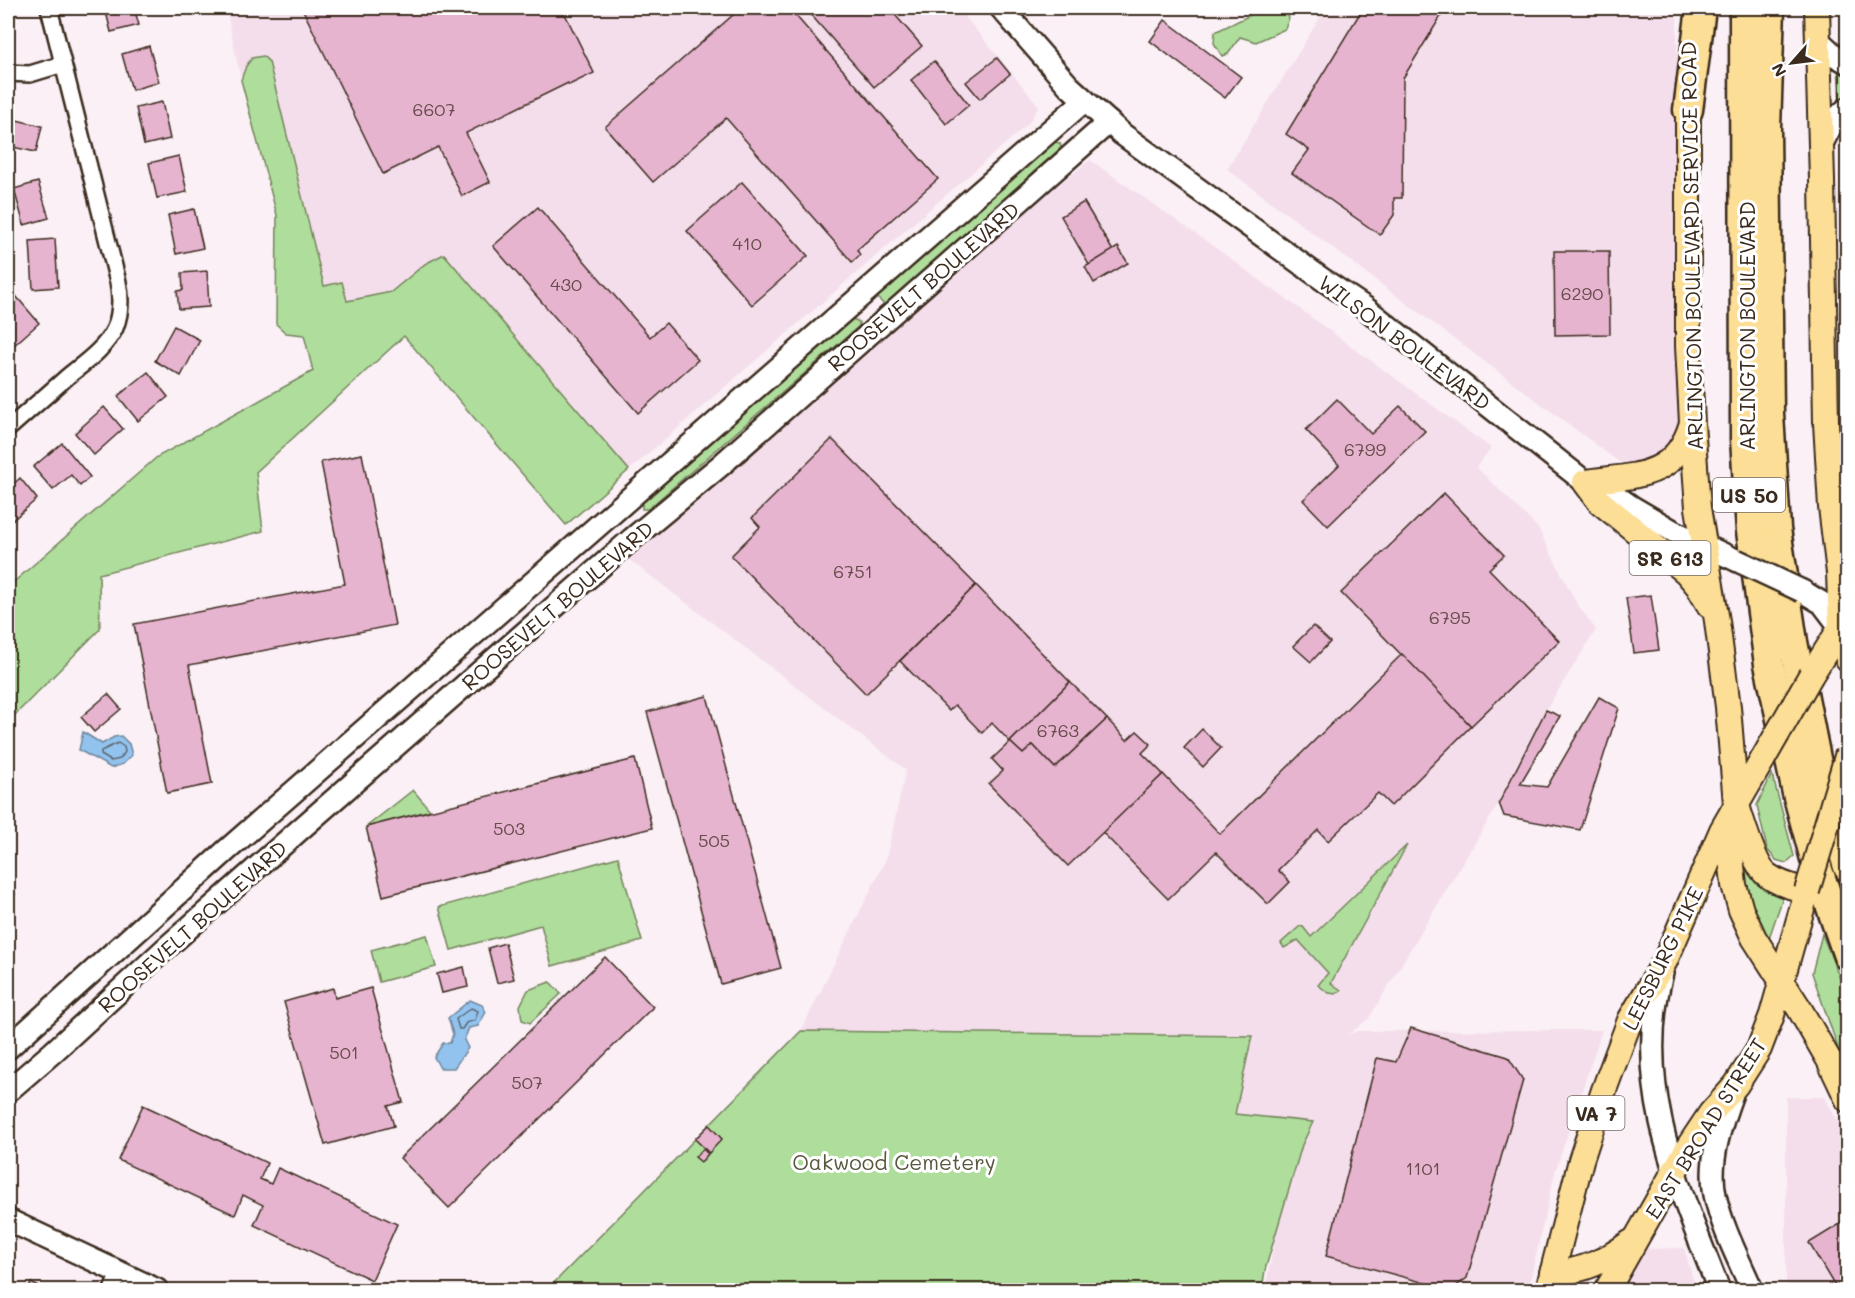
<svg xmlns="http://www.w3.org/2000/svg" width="1855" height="1298" viewBox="0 0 1855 1298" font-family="Mali,sans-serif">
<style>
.built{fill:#f4deeb}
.green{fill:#afdd9c;stroke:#75845d;stroke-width:1.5}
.water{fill:#92c3ee;stroke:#6f869b;stroke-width:1.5}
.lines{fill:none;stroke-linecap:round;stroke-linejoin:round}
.shore{stroke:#5e6771;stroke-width:1.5}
.building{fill:#e7b4d0;stroke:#3b2a1e;stroke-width:1.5}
.street-casing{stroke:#3b2a1e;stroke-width:20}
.secondary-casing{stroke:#3b2a1e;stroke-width:26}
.primary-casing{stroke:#3b2a1e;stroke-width:28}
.highway-casing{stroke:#3b2a1e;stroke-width:33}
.street{stroke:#fff;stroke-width:15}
.secondary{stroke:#fff;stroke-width:21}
.primary{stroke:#fcde96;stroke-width:24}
.highway{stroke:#fcde96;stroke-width:28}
.secondary-bridge-casing{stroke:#3b2a1e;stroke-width:26;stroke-linecap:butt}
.primary-bridge-casing{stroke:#3b2a1e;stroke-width:28;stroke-linecap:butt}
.secondary-bridge{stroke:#fff;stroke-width:21}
.primary-bridge{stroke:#fcde96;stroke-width:24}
.labels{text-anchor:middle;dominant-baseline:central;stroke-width:6;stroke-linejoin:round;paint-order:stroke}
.number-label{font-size:18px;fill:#664c4a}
.shield{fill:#fff;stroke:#766a62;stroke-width:1.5}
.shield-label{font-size:20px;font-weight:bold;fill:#3b2a1e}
.street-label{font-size:21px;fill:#3b2a1e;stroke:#fff}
.park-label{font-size:21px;fill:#58573e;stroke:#fff}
</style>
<rect width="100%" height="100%" fill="#faf0f6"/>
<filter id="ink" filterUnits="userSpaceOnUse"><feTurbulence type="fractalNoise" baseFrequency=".0167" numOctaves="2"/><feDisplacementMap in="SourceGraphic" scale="12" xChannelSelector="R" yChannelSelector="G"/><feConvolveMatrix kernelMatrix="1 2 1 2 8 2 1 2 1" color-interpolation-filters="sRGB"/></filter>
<g filter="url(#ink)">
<g class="built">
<path d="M226,8h732l81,98 -11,18 -462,401 -178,-209 -68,60 -79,-296z"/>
<path d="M1326,8h351l1,337 3,85 -4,13 -33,22 -25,-3 -392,-293z"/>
<path d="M1090,160l119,83 282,205 -15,19 62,61 39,76 19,26 -50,80 -47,93 -130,215 -22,18 10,-5 245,-1 -47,142 -27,118h-263l11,-57 26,-88 10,-23 -77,-8 16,-78 -450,-5 85,-172 20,-89 -279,-212 377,-330z"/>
<path d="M1786,1097h38l23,42v151h-61z"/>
<path d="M1684,1248l12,42h-72l15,-41z"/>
</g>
<g class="green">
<path d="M1265,8h19l5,10 -4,11 -29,13 -16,-5 -12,17 -6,2 -8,-13 1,-11z"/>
<path d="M263,56l6,6 55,224 18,-4 5,19 44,-9 34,-28 19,-10 185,216 -63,55 -162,-189 -148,136 7,59 -164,43 1,55 -92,93v-135l149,-130 156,-86 -9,-36 -18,-2 -10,-9 1,-109 -36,-135 5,-14 6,-8z"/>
<path d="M1838,66l10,5 -1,29 -7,3z"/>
<path d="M1054,142l6,1 2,8 -177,155 -9,-10z"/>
<path d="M853,319l6,3v4l-211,183h-6v-6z"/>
<path d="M1772,774l22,82 -8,7 -10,-3 -9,-11 -10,-44z"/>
<path d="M413,790l17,20 -64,17z"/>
<path d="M1407,845l-76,138 10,7 -5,4 -7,-1 -11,-8 10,-12 -30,-33 -14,8 -3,-5 19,-17 3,1 8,10z"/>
<path d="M618,857l24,84 -90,25 -11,-41 -90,25 -12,-43z"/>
<path d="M1742,860c10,6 11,17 18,25 7,7 14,9 23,12l-15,44c-12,-26 -26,-51 -26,-81z"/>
<path d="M1822,934l25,62v78l-35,-101z"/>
<path d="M427,935l9,32 -57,15 -8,-32z"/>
<path d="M550,982l11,12 -31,29 -8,-3 -2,-14 8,-16z"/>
<path d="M801,1031l451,5 -17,78 78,8 -11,23 -37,125 -3,20h-715z"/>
</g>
<g class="water">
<path d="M83,732l19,12 12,-7 7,-1 8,8 3,11 -9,9 -12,4 -32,-18z"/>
<path d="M470,1000l12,5 4,7 -8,14 -9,2 -5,12 4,8 -14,20h-14l-6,-11 9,-14h7l3,-9 -5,-16z"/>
</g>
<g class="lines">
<g class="shore">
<path d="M118,743l6,4 1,5 -5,7 -9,2 -10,-6v-4z"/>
<path d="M471,1008l7,3 -3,9 -9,3 -4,6h-3l-3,-10z"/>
</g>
</g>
<g class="building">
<path d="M8,8h8l-3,18 -5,-1z"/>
<path d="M105,8h29l5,17 -28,7z"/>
<path d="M302,8h260l32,65 -25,12 -1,-2 -102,50 24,49 -28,14 -24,-49 -55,27z"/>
<path d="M741,8h48l149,171 -81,71 3,5 -8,7 -126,-144 -73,64 -48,-55z"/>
<path d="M805,8h84l33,38 -48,41z"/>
<path d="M1116,8h17l-10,8z"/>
<path d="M1363,8h83l-43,70 -1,120h-8v17l-14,20 -88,-62 17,-23 -23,-16z"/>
<path d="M1165,20l76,57 -16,21 -75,-57z"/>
<path d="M149,46l10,36 -27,8 -10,-36z"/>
<path d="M997,58l13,16 -30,25 -14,-17z"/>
<path d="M934,61l35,44 -23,19 -35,-44z"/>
<path d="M162,102l8,37 -26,6 -8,-37z"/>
<path d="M8,118l34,8 -6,26 -28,-6z"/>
<path d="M179,156l8,36 -30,6 -8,-35z"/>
<path d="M38,182l11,36 -25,7 -10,-36z"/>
<path d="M742,182l66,74 -56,49 -65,-74z"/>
<path d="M1084,202l32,54 -24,14 -31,-54z"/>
<path d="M538,207l112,130 16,-14 32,37 -60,53 -145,-167z"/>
<path d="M194,209l9,39 -27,6 -8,-39z"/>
<path d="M55,239l3,48 -25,2 -3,-48z"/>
<path d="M1118,247l10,16 -34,20 -9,-16z"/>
<path d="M1554,251h55l1,83 -55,1z"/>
<path d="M207,271l2,36 -30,2 -2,-18 6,-1 -1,-17z"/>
<path d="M10,289l29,34 -28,25 -3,-4v-52z"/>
<path d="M174,326l26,14 -19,36 -26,-15z"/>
<path d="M148,372l20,25 -30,24 -20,-25z"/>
<path d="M1337,399l34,35 29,-28 25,25 -97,95 -25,-26 36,-35 -33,-35z"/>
<path d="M104,407l19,22 -29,26 -19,-22z"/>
<path d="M832,439l144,146 -110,109 -135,-138 29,-29 -8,-9z"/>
<path d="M62,443l28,34 -10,9 -9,-11 -18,15 -20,-23z"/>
<path d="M362,454l33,171 -206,40 23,119 -45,9 -33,-169 211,-40 -24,-122z"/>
<path d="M20,478l17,21 -29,25v-35z"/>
<path d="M1444,493l60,62 -15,14 70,72 -88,85 -130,-133z"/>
<path d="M976,585l94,97 -60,60 -18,-19 -10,10 -27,-28 -6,6 -49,-50z"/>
<path d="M1651,595l8,55 -25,3 -8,-55z"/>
<path d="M1313,626l17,16 -19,20 -18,-16z"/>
<path d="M1402,654l69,72 -80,80 -13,-13 -50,48 -10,-11 -40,40 12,12 -22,22 -52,-52 -48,47 -66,-67 61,-58 57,60z"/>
<path d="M1070,682l37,37 -52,49 -22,-23 -10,9 -13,-12z"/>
<path d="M108,694l13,15 -27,23 -13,-15z"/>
<path d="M707,696l74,272 -60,16 -74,-272z"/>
<path d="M1599,697l20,11 -39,122 -76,-14 -5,-13 47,-93 14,6 -40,68 27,3z"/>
<path d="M1107,719l20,21 10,-9 14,13 -9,9 21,21 -95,92 -79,-82 14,-13 -11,-12 18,-17 13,12 10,-9 22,23z"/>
<path d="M1202,729l19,19 -18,19 -19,-19z"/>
<path d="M635,759l17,69 -269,68 -17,-69z"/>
<path d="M8,891l7,3 -7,24z"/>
<path d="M505,943l9,36 -17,4 -9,-35z"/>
<path d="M605,957l48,50 -204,201 -49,-50z"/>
<path d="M464,967l4,20 -26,6 -5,-19z"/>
<path d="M333,988l2,10 36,-10 32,114 -15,4 6,20 -69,19 -41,-143z"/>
<path d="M1411,1028l97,29 15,23 -56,198 -16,12 -125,-34 51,-198 19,4z"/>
<path d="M143,1105l124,58 -7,16 11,5 7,-16 119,56 -25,56 -118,-55 9,-20 -20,-10 -8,20 -117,-55z"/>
<path d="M709,1125l13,14 -13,14 -14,-14z"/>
<path d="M703,1149l5,5 -7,8 -6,-5z"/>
<path d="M1845,1221l3,4v65h-11l-28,-47z"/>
<path d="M31,1283l15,7h-18z"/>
</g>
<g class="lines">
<defs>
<g id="street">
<path d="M8,73l22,1 33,-10"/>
<path d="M8,429c19,-17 39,-34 59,-52 17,-14 39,-29 48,-49 6,-15 6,-31 3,-46l-69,-274"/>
<path d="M112,1290l7,-17"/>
</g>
<g id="secondary">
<path d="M1001,8l68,78 53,48 200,145 42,28 221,175 24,9 23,16 41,24 63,29"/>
<path d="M1818,40l16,15 14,8"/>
<path d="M1821,146c7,-15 13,-28 27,-38"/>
<path d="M1802,591l20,12 19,25"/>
<path d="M1662,973c-30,114 17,214 57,317"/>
<path d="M8,1048l219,-198 857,-749"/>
<path d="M8,1091l44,-38 114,-105 130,-115 336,-294 89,-74 388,-343"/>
<path d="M1733,1091c-12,32 -25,70 -18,104 7,33 24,65 37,95"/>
<path d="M8,1220l149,70"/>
</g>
<g id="primary">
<path d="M1817,8l5,172 4,243 5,84 8,66 2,55 7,31"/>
<path d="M1688,110v236l4,77 6,85 19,113 11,86 8,97 -6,42 4,39 7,25 13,28 45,70 30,52 19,40"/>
<path d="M1691,426c-17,54 -59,49 -106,56l15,20 86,70 12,14 11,19"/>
<path d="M1811,675l34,-54"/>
<path d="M1552,1273c31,-1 55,-13 79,-31"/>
<path d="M1548,1290l33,-130 23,-70 26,-70 35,-59 57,-131 41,-71"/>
<path d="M1607,1290l80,-141 24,-36 25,-28 23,-36 13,-34 35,-124c-14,-4 -28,-7 -40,-16 -13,-10 -24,-52 -30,-69"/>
</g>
<g id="highway">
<path d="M1744,8l1,431 6,92 18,133 28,129 21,77 30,86"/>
<path d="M1770,8l-4,120 3,286 7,115 17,113 25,127 30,98"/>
<path d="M1688,110l13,-102"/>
</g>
</defs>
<use href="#street" class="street-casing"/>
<use href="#secondary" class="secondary-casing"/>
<use href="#primary" class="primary-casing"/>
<use href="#highway" class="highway-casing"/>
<use href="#street" class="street"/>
<use href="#secondary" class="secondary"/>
<use href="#primary" class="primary"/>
<use href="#highway" class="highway"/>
<defs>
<path id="secondary-bridge" d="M1736,560l66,31"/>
<g id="primary-bridge">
<path d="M1763,759l48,-84"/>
<path d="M1807,891l41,-138"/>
</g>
</defs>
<use href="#secondary-bridge" class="secondary-bridge-casing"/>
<use href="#primary-bridge" class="primary-bridge-casing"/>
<use href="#secondary-bridge" class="secondary-bridge"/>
<use href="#primary-bridge" class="primary-bridge"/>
</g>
</g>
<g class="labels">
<g class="number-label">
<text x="434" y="109">6607</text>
<text x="747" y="243">410</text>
<text x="566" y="284">430</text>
<text x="1582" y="293">6290</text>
<text x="1365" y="449">6799</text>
<text x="853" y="571">6751</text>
<text x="1450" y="617">6795</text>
<text x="1058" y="730">6763</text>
<text x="509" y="828">503</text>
<text x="714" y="840">505</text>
<text x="344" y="1052">501</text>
<text x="527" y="1082">507</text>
<text x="1423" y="1168">1101</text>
</g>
<g class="shield">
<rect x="1713" y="478" width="72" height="34" rx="4.5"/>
<rect x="1629.5" y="541" width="81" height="34" rx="4.5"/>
<rect x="1567.5" y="1096" width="57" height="34" rx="4.5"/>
</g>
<g class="shield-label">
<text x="1749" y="495">US 50</text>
<text x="1670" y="558">SR 613</text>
<text x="1596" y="1113">VA 7</text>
</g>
<g class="street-label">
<text transform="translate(1691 246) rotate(-91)">ARLINGTON BOULEVARD SERVICE ROAD</text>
<text transform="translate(923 286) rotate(-41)">ROOSEVELT BOULEVARD</text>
<text transform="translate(1746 326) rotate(-90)">ARLINGTON BOULEVARD</text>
<text transform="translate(1405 342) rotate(37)">WILSON BOULEVARD</text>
<text transform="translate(557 605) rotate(-41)">ROOSEVELT BOULEVARD</text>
<text transform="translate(192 926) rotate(-42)">ROOSEVELT BOULEVARD</text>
<text transform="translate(1662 958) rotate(-64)">LEESBURG PIKE</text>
<text transform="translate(1705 1128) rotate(-58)">EAST BROAD STREET</text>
</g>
<g class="park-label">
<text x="894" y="1161">Oakwood Cemetery</text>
</g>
</g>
<rect width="1855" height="1298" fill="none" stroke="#fff" stroke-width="30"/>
<rect x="15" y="15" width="1825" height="1268" fill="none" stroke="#3b2a1e" stroke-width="2" filter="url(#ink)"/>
<g transform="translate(1792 63) rotate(242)" stroke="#ffffff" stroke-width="4.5" paint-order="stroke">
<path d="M0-4.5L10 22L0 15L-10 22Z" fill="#3b2a1e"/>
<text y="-9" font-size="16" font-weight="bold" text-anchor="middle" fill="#3b2a1e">N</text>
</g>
</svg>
